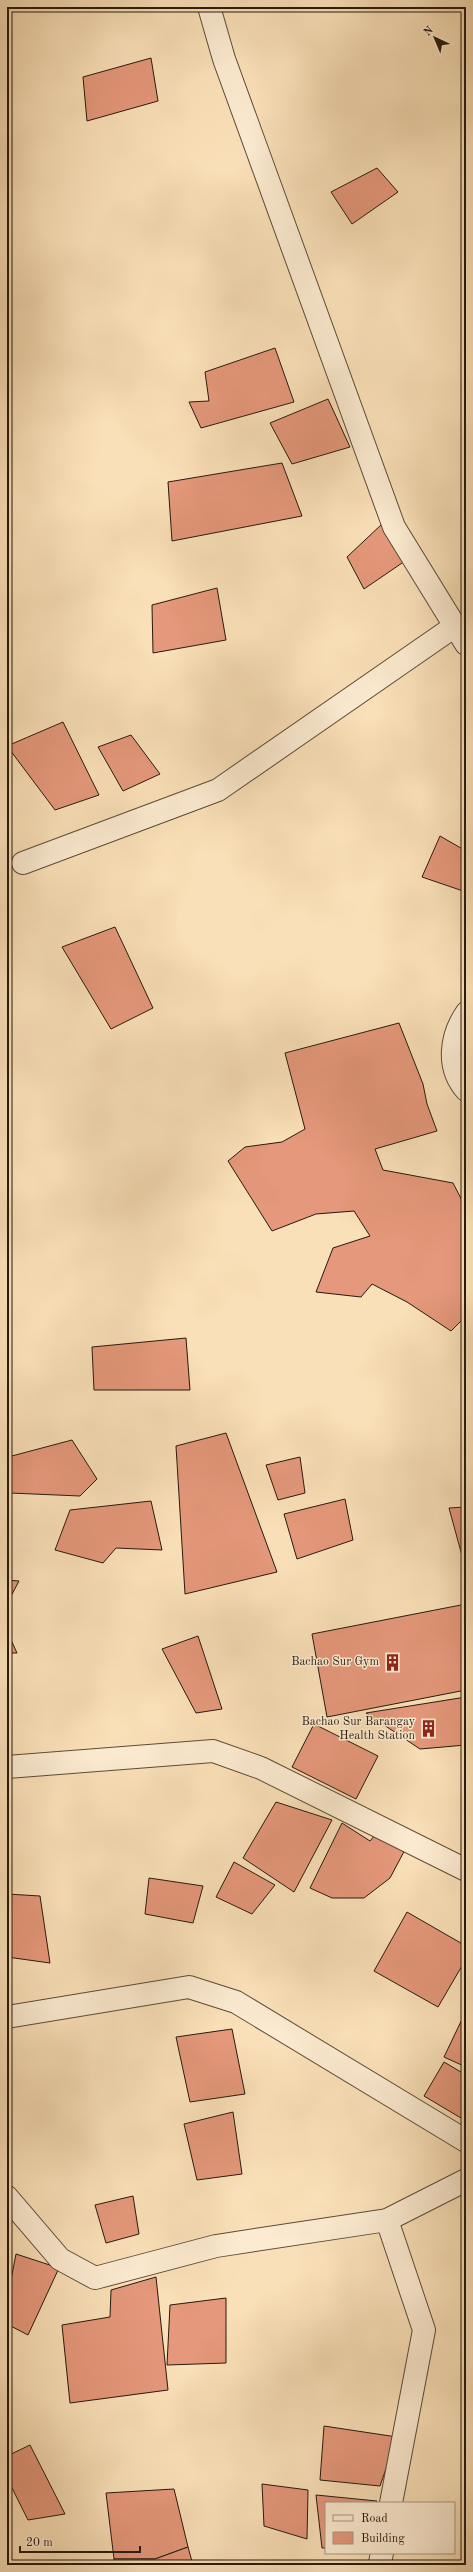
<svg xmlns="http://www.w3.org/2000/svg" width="473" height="2572" viewBox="0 0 473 2572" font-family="'Old Standard TT',serif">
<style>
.building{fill:#e5987b;stroke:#28190e}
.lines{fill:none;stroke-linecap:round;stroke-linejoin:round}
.lane-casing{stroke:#5c4b38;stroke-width:21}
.street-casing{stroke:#5c4b38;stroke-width:24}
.lane{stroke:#fcebd1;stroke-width:19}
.street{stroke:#fcebd1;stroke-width:22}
.labels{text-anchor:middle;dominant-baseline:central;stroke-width:3;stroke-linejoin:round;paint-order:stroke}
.poi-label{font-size:12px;fill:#28190e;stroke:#fcebd1;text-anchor:end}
</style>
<rect width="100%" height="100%" fill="#fae0b8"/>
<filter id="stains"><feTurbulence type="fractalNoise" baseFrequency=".005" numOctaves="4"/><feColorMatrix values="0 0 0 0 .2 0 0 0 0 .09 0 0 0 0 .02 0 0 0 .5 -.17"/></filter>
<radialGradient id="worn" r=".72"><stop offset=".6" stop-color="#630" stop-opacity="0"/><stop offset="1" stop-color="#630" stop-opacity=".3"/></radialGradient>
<g class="building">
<path d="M151,58l7,43 -71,20 -4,-44z"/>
<path d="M377,168l21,24 -46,32 -21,-32z"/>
<path d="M275,348l19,54 -93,26 -12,-26 20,-1 -4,-29z"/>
<path d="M328,399l22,48 -58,17 -22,-41z"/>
<path d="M282,463l20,53 -130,25 -4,-59z"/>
<path d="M382,524l23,37 -41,28 -17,-32z"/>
<path d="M217,588l9,52 -73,13 -1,-48z"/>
<path d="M63,722l36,73 -44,15 -48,-64z"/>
<path d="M131,735l29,39 -37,17 -25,-44z"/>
<path d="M440,836l26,15v41l-44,-15z"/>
<path d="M115,927l38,81 -42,21 -49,-82z"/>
<path d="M399,1023l24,61 4,20 10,27 -62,18 8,21 70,13 13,25v108l-15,15 -44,-29 -35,-18 -11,13 -45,-5 17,-44 37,-12 -16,-25 -38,3 -44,17 -44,-70 17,-14 37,-5 23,-13 -20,-76z"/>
<path d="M186,1338l4,52h-96l-2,-43z"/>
<path d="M226,1433l51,139 -92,22 -9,-148z"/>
<path d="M72,1440l25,39 -17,17 -70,-3 -2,-36z"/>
<path d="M300,1457l5,36 -27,7 -12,-35z"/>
<path d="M345,1499l8,41 -56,19 -13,-45z"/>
<path d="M151,1501l11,49 -46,-2 -13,15 -48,-13 15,-40z"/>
<path d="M466,1507v56h-2l-15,-55z"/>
<path d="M7,1580l12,1 -9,17h-3z"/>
<path d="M466,1604v86l-139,27 -15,-83z"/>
<path d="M7,1631l10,22h-10z"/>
<path d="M198,1636l24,73 -26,4 -34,-64z"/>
<path d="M466,1697v48l-46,4 -54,-36z"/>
<path d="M314,1724l64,32 -22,43 -64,-32z"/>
<path d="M276,1802l56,18 -38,72 -51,-34z"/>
<path d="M342,1823l28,18 9,-11 29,14 -18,34 -26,20h-32l-22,-10z"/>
<path d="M234,1862l41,23 -23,29 -36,-17z"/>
<path d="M149,1878l54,8 -10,37 -48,-9z"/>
<path d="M7,1894l33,2 10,67 -43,-6z"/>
<path d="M407,1912l59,34v13l-28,48 -64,-36z"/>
<path d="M466,2011v56l-22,-10z"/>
<path d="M232,2029l13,65 -55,8 -14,-65z"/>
<path d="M444,2062l22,13v46l-42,-25z"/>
<path d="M233,2112l9,62 -45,6 -13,-56z"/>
<path d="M133,2196l6,38 -33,9 -11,-38z"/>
<path d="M16,2254l43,14 -31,67 -21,-11v-35l3,-4z"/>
<path d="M156,2277l12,113 -98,13 -8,-78 48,-8 1,-27z"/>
<path d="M226,2298v65l-59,2 3,-60z"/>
<path d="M324,2426l73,11 -17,49 -60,-6z"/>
<path d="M30,2445l35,69 -37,6 -21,-42v-22z"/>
<path d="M262,2484l46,6 -1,49 -43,-13z"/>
<path d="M174,2489l14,58 -33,12h-41l-8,-66z"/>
<path d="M316,2495l61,6 -1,2h-50v45h-4z"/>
<path d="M188,2547l5,18h-78l-1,-6h41z"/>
</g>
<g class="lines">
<defs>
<path id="lane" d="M466,1011c-17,24 -22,57 0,81"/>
<g id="street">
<path d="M209,7l15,52 170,468 72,117"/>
<path d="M23,863l195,-73 237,-164"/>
<path d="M7,1767l206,-16 48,17 205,102"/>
<path d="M7,2017l182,-30 47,15 230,139"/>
<path d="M7,2197l53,62 35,19 121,-32 171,-26 79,-40"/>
<path d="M387,2220l37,110 -33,173"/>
<path d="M380,2563l2,-10"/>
</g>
</defs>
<use href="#lane" class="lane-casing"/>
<use href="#street" class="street-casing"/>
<use href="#lane" class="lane"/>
<use href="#street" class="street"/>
</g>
<defs>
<symbol id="building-bare" viewBox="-9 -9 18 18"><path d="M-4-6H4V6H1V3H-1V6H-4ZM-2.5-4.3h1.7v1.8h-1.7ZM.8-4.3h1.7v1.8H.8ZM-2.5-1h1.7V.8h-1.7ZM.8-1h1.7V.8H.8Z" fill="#8f2418" stroke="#fcebd1" stroke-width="2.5" paint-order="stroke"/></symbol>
</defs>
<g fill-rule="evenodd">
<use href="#building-bare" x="380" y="1650" width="25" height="25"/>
<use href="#building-bare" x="416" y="1716" width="25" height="25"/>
</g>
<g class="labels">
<g class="poi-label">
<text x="379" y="1662">Bachao Sur Gym</text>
<text x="415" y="1722">Bachao Sur Barangay<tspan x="415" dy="14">Health Station</tspan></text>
</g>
</g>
<rect width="473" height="2572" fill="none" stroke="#fae0b8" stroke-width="24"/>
<rect x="8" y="8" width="457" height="2556" fill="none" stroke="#28190e" stroke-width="2"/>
<rect x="12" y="12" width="449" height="2548" fill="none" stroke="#28190e"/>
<rect x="325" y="2502" width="130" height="52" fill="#fcebd1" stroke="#a79783"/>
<rect x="333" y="2515" width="20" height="6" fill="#fcebd1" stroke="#a79783"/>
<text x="361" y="2522" font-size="12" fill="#28190e">Road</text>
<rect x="333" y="2532" width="20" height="12" fill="#e5987b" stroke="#a79783"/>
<text x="361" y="2542" font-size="12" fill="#28190e">Building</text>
<g transform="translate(435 38) rotate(316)" stroke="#fcebd1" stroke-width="3" paint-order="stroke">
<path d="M0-3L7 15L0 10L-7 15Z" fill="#28190e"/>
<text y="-6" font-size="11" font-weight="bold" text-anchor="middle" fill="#28190e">N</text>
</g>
<path d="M20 2546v6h120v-6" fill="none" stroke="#28190e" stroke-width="2"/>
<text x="26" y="2546" font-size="12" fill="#28190e" stroke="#fcebd1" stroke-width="3" paint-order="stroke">20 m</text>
<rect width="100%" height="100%" filter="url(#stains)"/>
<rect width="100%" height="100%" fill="url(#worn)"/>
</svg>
